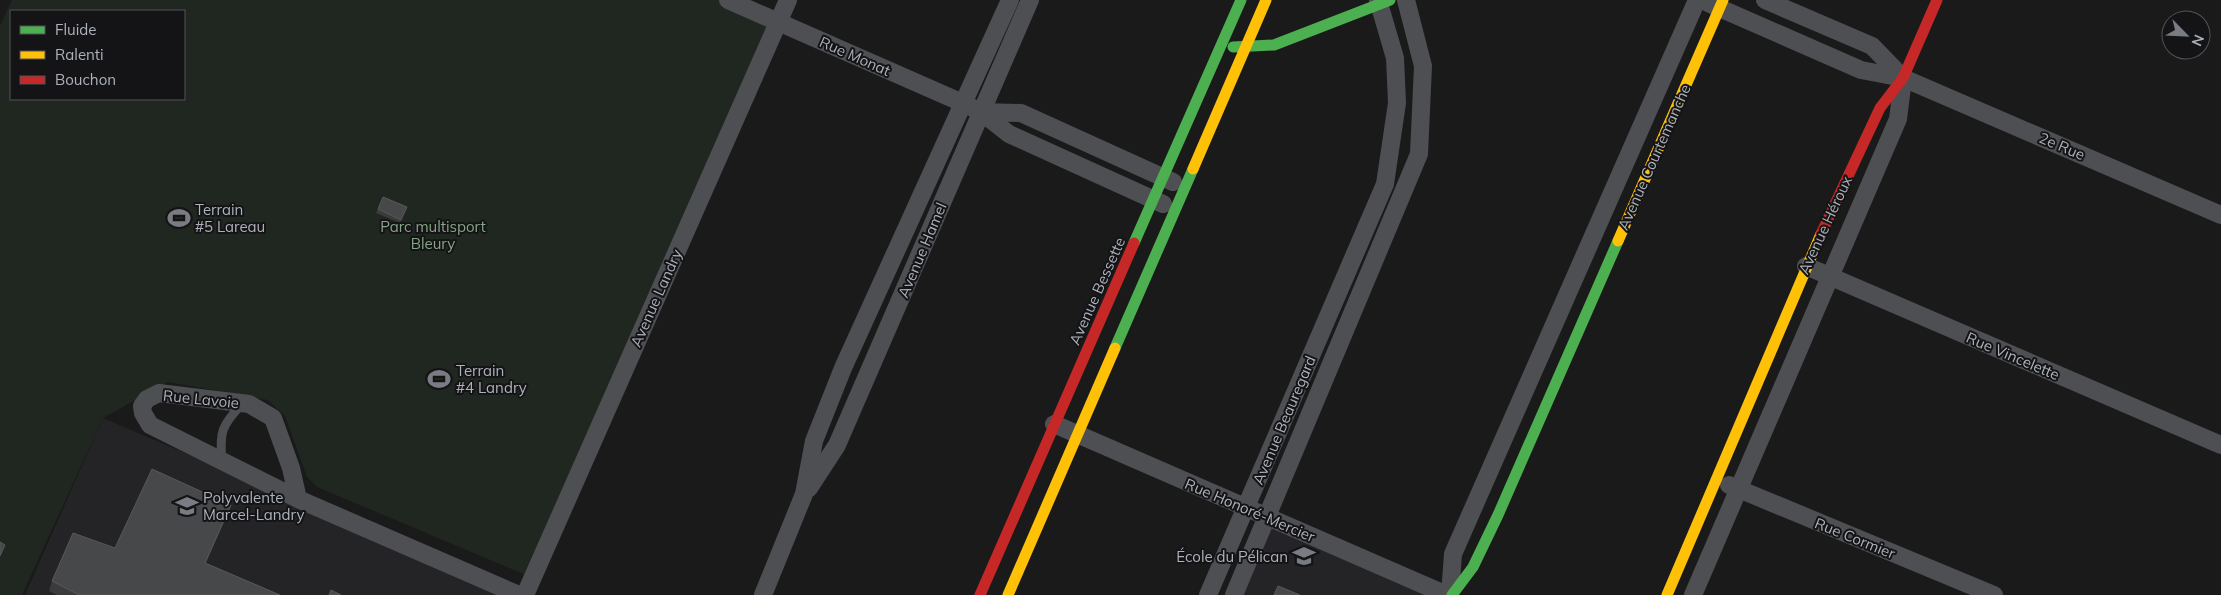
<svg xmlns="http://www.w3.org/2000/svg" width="2221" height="595" viewBox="0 0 2221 595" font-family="Mulish,sans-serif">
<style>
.built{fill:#242426}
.green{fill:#202721;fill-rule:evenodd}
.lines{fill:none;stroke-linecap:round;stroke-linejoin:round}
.lane{stroke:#4e4f53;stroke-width:9}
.street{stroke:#4e4f53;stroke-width:18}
.fast{stroke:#4caf50;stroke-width:11}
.slow{stroke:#ffc107;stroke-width:11}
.jam{stroke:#c62828;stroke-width:11}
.wall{fill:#3b3b3c}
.shaded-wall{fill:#282828}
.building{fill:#474849;stroke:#57585b}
.labels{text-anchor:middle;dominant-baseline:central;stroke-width:4;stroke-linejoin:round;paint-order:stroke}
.street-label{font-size:15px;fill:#acb1ba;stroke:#141416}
.poi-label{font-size:15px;fill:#acb1ba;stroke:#141416;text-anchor:start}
.park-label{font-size:15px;fill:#84a485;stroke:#141416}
</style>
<rect width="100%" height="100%" fill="#1a1a1a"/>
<g class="built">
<path d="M103,418l415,177h-493z"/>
<path d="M1268,517l179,78h-215z"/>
</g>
<path class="green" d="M12,0h712l56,24 -240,557 -223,-94 -10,-10 -22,-61 -17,-16 -100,-18 -65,36 -81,177h-22v-569zM11,11h173v88h-173z"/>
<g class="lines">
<path class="lane" d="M222,461c-3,-29 0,-36 20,-57"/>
<g class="street">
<path d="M728,0l237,104 16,8 28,22 154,70"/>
<path d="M1765,0l107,46 31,32"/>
<path d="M1708,3l153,67 42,8 318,137"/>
<path d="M981,112l40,1 152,69"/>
<path d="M1806,266l415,179"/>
<path d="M1054,424l393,171"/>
<path d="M1729,485l265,110"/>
<path d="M809,488l28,-43 193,-445"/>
<path d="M298,499l-7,-31 -18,-50 -24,-14 -90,-11 -12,6 -5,7 1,7 7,12 148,74 221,96"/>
<path d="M525,595l263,-595"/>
<path d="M763,595l41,-101 10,-53 29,-73 167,-368"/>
<path d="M1208,595l177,-411 12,-81 -2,-45 -17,-58"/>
<path d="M1234,595l185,-441 4,-88 -17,-66"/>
<path d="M1450,595l3,-41 244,-554"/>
<path d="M1693,595l205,-476 5,-40"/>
</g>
<g class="fast">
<path d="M1233,47l41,-2 116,-45"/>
<path d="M1134,243l107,-243"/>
<path d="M1115,348l78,-179"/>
<path d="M1452,595l21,-28 25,-52 120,-274"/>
</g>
<g class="slow">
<path d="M1193,169l73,-169"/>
<path d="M1618,241l105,-241"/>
<path d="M1008,595l107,-247"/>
<path d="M1667,595l154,-361"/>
</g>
<g class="jam">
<path d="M1821,234l59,-126 23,-30 34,-78"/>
<path d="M980,595l154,-352"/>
</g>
</g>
<g class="wall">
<path d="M383,197l24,10 -7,16 -24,-10z"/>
<path d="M227,515l-21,48 74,32h-223l-8,-4 3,-10 63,-33z"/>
</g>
<path class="shaded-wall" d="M231,505l-4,10 -26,57 4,-9z"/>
<g class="building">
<path d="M383,197l24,10 -6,13 -23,-11z"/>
<path d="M152,469l79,36 -26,58 75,32h-201l-27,-14 21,-48 42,15z"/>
<path d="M0,542l5,3 -5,11z"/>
<path d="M1278,586l22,9h-26z"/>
<path d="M331,590l10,5h-12z"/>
</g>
<defs>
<symbol id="stadium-bare" viewBox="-9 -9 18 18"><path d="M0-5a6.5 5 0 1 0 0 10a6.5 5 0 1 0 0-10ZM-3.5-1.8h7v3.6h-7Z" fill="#797c82" stroke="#141416" stroke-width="2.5" paint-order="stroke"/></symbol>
<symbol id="school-bare" viewBox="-9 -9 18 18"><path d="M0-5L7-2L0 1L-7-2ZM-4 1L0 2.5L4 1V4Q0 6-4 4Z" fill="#797c82" stroke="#141416" stroke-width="2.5" paint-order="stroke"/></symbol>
</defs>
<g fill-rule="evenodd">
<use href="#stadium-bare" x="163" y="202" width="32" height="32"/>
<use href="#stadium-bare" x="423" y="363" width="32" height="32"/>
<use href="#school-bare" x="171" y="490" width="32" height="32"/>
<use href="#school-bare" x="1288" y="540" width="32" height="32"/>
</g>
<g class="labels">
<g class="street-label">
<text transform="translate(855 56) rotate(24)">Rue Monat</text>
<text transform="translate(2062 146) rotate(23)">2e Rue</text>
<text transform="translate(1654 157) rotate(-66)">Avenue Courtemanche</text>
<text transform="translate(1825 225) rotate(-65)">Avenue Héroux</text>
<text transform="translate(922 250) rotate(-67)">Avenue Hamel</text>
<text transform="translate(1097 291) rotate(-66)">Avenue Bessette</text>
<text transform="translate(656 298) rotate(-66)">Avenue Landry</text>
<text transform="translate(2013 356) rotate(23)">Rue Vincelette</text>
<text transform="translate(201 399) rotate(6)">Rue Lavoie</text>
<text transform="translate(1284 420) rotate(-67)">Avenue Beauregard</text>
<text transform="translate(1250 510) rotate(23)">Rue Honoré-Mercier</text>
<text transform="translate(1855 538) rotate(22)">Rue Cormier</text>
</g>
<g class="poi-label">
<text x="195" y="209">Terrain<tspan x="195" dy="17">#5 Lareau</tspan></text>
<text x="456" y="370">Terrain<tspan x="456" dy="17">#4 Landry</tspan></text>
<text x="203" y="497">Polyvalente<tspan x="203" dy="17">Marcel-Landry</tspan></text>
<text x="1288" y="556" text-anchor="end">École du Pélican</text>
</g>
<g class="park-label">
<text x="433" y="226">Parc multisport<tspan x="433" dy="17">Bleury</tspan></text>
</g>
</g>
<rect x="10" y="10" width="175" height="90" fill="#141416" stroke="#515358"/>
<rect x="20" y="26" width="25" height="8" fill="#4caf50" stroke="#515358"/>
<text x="55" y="35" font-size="15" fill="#acb1ba">Fluide</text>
<rect x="20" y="51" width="25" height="8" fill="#ffc107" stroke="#515358"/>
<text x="55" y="60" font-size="15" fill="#acb1ba">Ralenti</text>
<rect x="20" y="76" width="25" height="8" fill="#c62828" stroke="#515358"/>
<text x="55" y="85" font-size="15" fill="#acb1ba">Bouchon</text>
<g transform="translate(2186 35) rotate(114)"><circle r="24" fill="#141416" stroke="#515358"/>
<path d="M0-4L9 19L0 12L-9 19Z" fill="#797c82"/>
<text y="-8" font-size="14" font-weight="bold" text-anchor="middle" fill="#acb1ba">N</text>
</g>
</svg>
